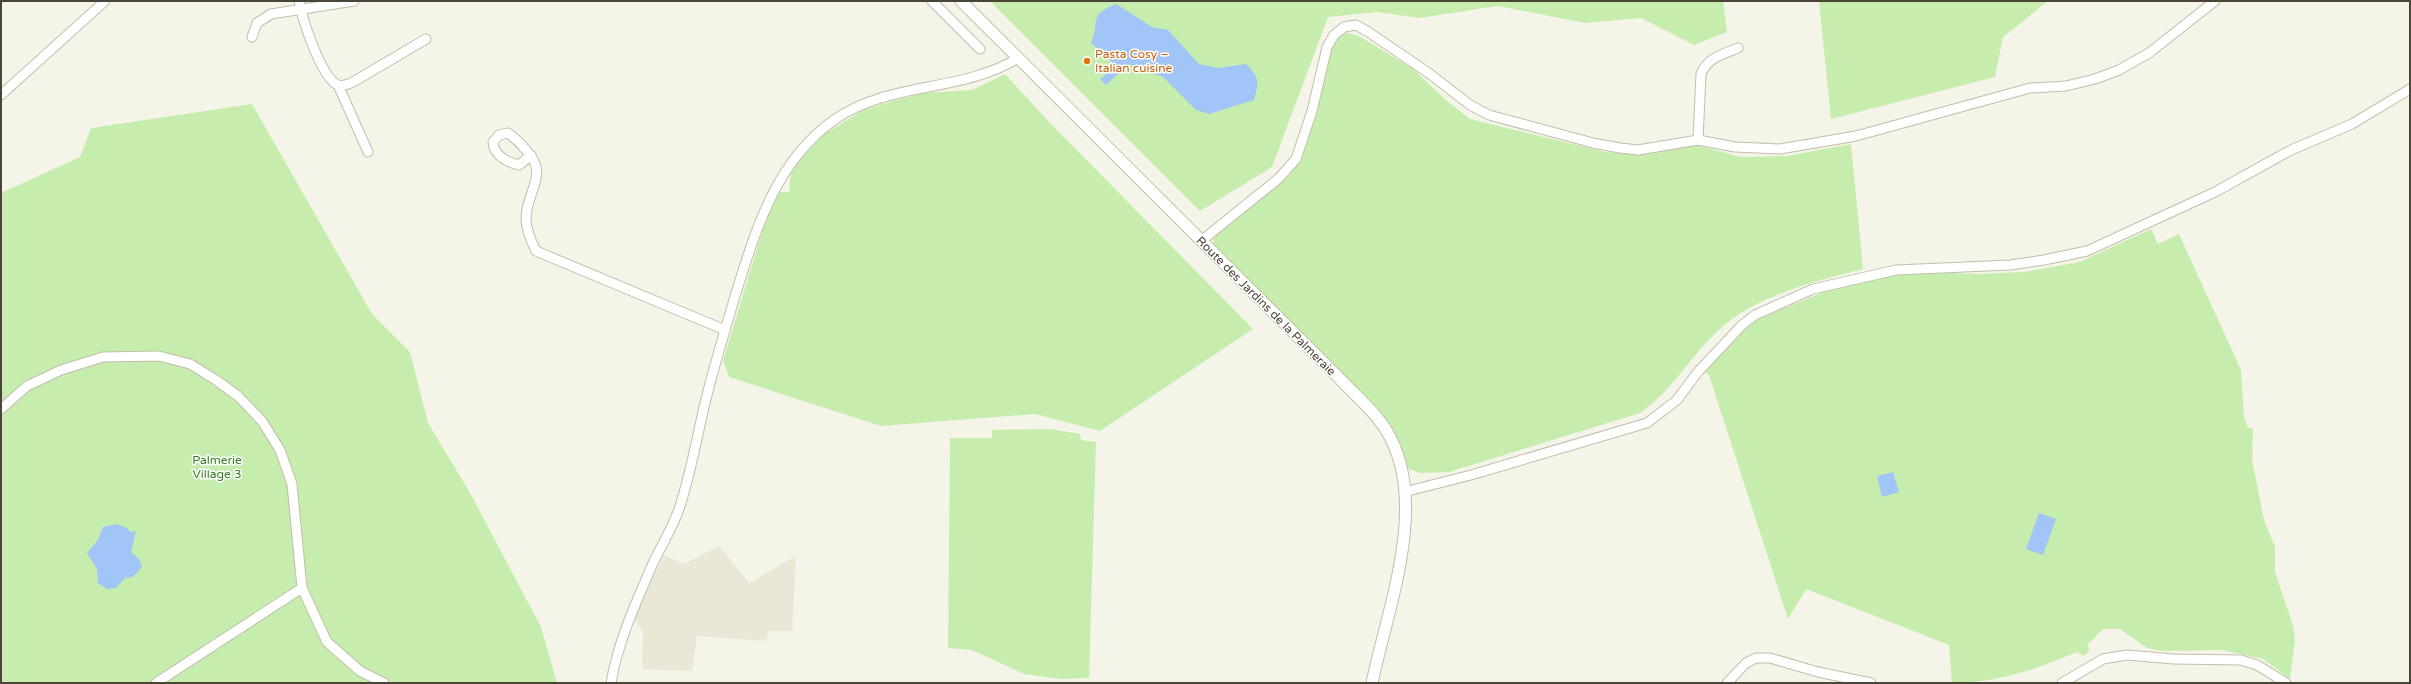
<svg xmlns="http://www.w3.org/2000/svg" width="2411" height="684" viewBox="0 0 2411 684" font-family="'Varela Round',sans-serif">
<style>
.residential{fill:#eae7d6}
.green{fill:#c6edae}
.water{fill:#a0c5f6}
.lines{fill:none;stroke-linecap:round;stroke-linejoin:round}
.minor-casing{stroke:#c2beaa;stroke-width:11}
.tertiary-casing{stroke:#c2beaa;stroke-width:13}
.minor{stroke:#fff;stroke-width:9}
.tertiary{stroke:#fff;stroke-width:11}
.food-dot{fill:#e8710a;stroke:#fff;stroke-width:1.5}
.labels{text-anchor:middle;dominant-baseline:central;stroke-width:3;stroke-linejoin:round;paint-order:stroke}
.food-label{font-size:12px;fill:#c56008;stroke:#fff;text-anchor:start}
.street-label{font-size:12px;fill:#4a4536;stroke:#fff}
.park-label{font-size:12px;fill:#378124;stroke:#fff}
</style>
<rect width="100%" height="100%" fill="#f5f4e8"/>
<path class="residential" d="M719,546l30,37 47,-27 -4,75h-24l-2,10 -69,-5 -5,35 -50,-2 1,-38 -9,-12 30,-64 20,9z"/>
<g class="green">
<path d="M990,1h733l4,31 -33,13 -53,-27 -56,5 -87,-17 -79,12 -41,-6 -50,5 -56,150 -72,44z"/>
<path d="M1819,1h229l-45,36 -8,40 -164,42z"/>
<path d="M1348,33l11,3 54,33 34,32 23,18 135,33 27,2 17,-1 47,-8 45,12 46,-1 64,-12 12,125c-43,11 -100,25 -136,54 -33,26 -52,66 -87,90l-191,59 -29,1 -11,-4 -15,-34 -23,-30 -157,-158 -1,-8 3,-4 73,-59 9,-14 30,-104c4,-11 8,-22 20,-25z"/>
<path d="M1005,74l45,49 203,206 -153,102 -65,-17 -154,12 -152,-49 -6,-16 51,-169h15l2,-19 5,-9 28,-30 41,-25 58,-16 49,-3z"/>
<path d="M252,104l120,210 38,38 18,71 41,68 72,136 16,56h-556v-490l79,-36 11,-29z"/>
<path d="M2151,229l7,15 21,-10 62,136 3,47 4,11 5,1 -1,31 12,60 11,27v25l18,53 2,16 -5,38 -27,-20 -41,-9 -59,1 -16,-3 -27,-19h-17l-16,16 3,5 -6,6 -7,-4c-40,17 -82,31 -125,31l-3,-38 -143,-56 -18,30 -79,-244 -7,-6 51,-48 83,-34 76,-15 67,2 45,-2 56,-10z"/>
<path d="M1050,429l30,5 1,6 15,2 -7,236 -29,1 -36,-5 -52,-24 -24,-2 2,-210h42v-8z"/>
</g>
<g class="water">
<path d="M1116,4l36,23 16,3 31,34 19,4 28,-4c14,14 13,18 8,36l-45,14 -13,-4 -33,-33 -34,-13 -8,7 -30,-28c10,-23 -4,-27 25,-39z"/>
<path d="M1113,68l5,6 -12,11 -6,-6z"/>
<path d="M1893,472l6,20 -17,5 -5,-21z"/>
<path d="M2039,513l17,6 -13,36 -17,-6z"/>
<path d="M116,524l9,3 6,5 5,-1 -5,21 8,7 3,8 -9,10 -8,1 -9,10 -9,1 -9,-6 -1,-14 -10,-16 11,-13 5,-13z"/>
</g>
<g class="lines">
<defs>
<g id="minor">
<path d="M299,1c3,17 22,77 39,84 5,2 10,-1 15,-3l73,-43"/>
<path d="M932,1l48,48"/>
<path d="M252,37l5,-14 14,-9 83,-13"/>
<path d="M338,85l30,67"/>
<path d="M1,95l104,-94"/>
<path d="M1698,140l3,-66c6,-16 22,-20 37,-26"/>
<path d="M531,155l-12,10c-13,-3 -25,-10 -26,-23l6,-7 9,-2c7,5 13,11 18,17 24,25 0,41 0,69 0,11 5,22 10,32l189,79"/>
<path d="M1201,241l77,-62 18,-20 16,-48 15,-64 7,-12 10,-8 12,-2 11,6 63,43 40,31 19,10 104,28 27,5 18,2 60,-10 37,7 45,2 76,-13 174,-48 36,-2 29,-7 24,-9 30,-17 66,-52"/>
<path d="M1,409l26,-23 34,-16 42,-13 56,-1 31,8 26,16 22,16 24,25 18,29 12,34 10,104 25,54 33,29 24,12"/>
<path d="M1404,492l67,-17 176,-52 30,-23 20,-27 45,-48 13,-10 58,-26 83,-19 114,-5 34,-5 43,-9 128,-59 76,-42 61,-26 58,-35"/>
<path d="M156,683l146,-95"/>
<path d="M611,683c7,-42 26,-83 43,-122 9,-18 20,-36 26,-55 11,-34 17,-69 25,-103 9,-37 20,-73 31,-110 20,-64 40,-132 98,-173 55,-39 128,-27 184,-62"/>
<path d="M1727,683l19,-20 10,-5h14l48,14 53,11"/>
<path d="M2062,683l41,-24 24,-4 47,4 67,1 16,5 29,18"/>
</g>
<path id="tertiary" d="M961,1l381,380c17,18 38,35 49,58 36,71 -4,171 -19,244"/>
</defs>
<use href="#minor" class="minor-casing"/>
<use href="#tertiary" class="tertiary-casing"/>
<use href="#minor" class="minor"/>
<use href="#tertiary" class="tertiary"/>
</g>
<circle class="food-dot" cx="1087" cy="61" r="4"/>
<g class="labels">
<g class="food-label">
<text x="1095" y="54">Pasta Cosy –<tspan x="1095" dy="14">Italian cuisine</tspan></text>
</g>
<g class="street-label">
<text transform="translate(1266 306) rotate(45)">Route des Jardins de la Palmeraie</text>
</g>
<g class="park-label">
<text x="217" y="460">Palmerie<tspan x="217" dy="14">Village 3</tspan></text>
</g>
</g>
<rect width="2411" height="684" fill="none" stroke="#4a4536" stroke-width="4"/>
</svg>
